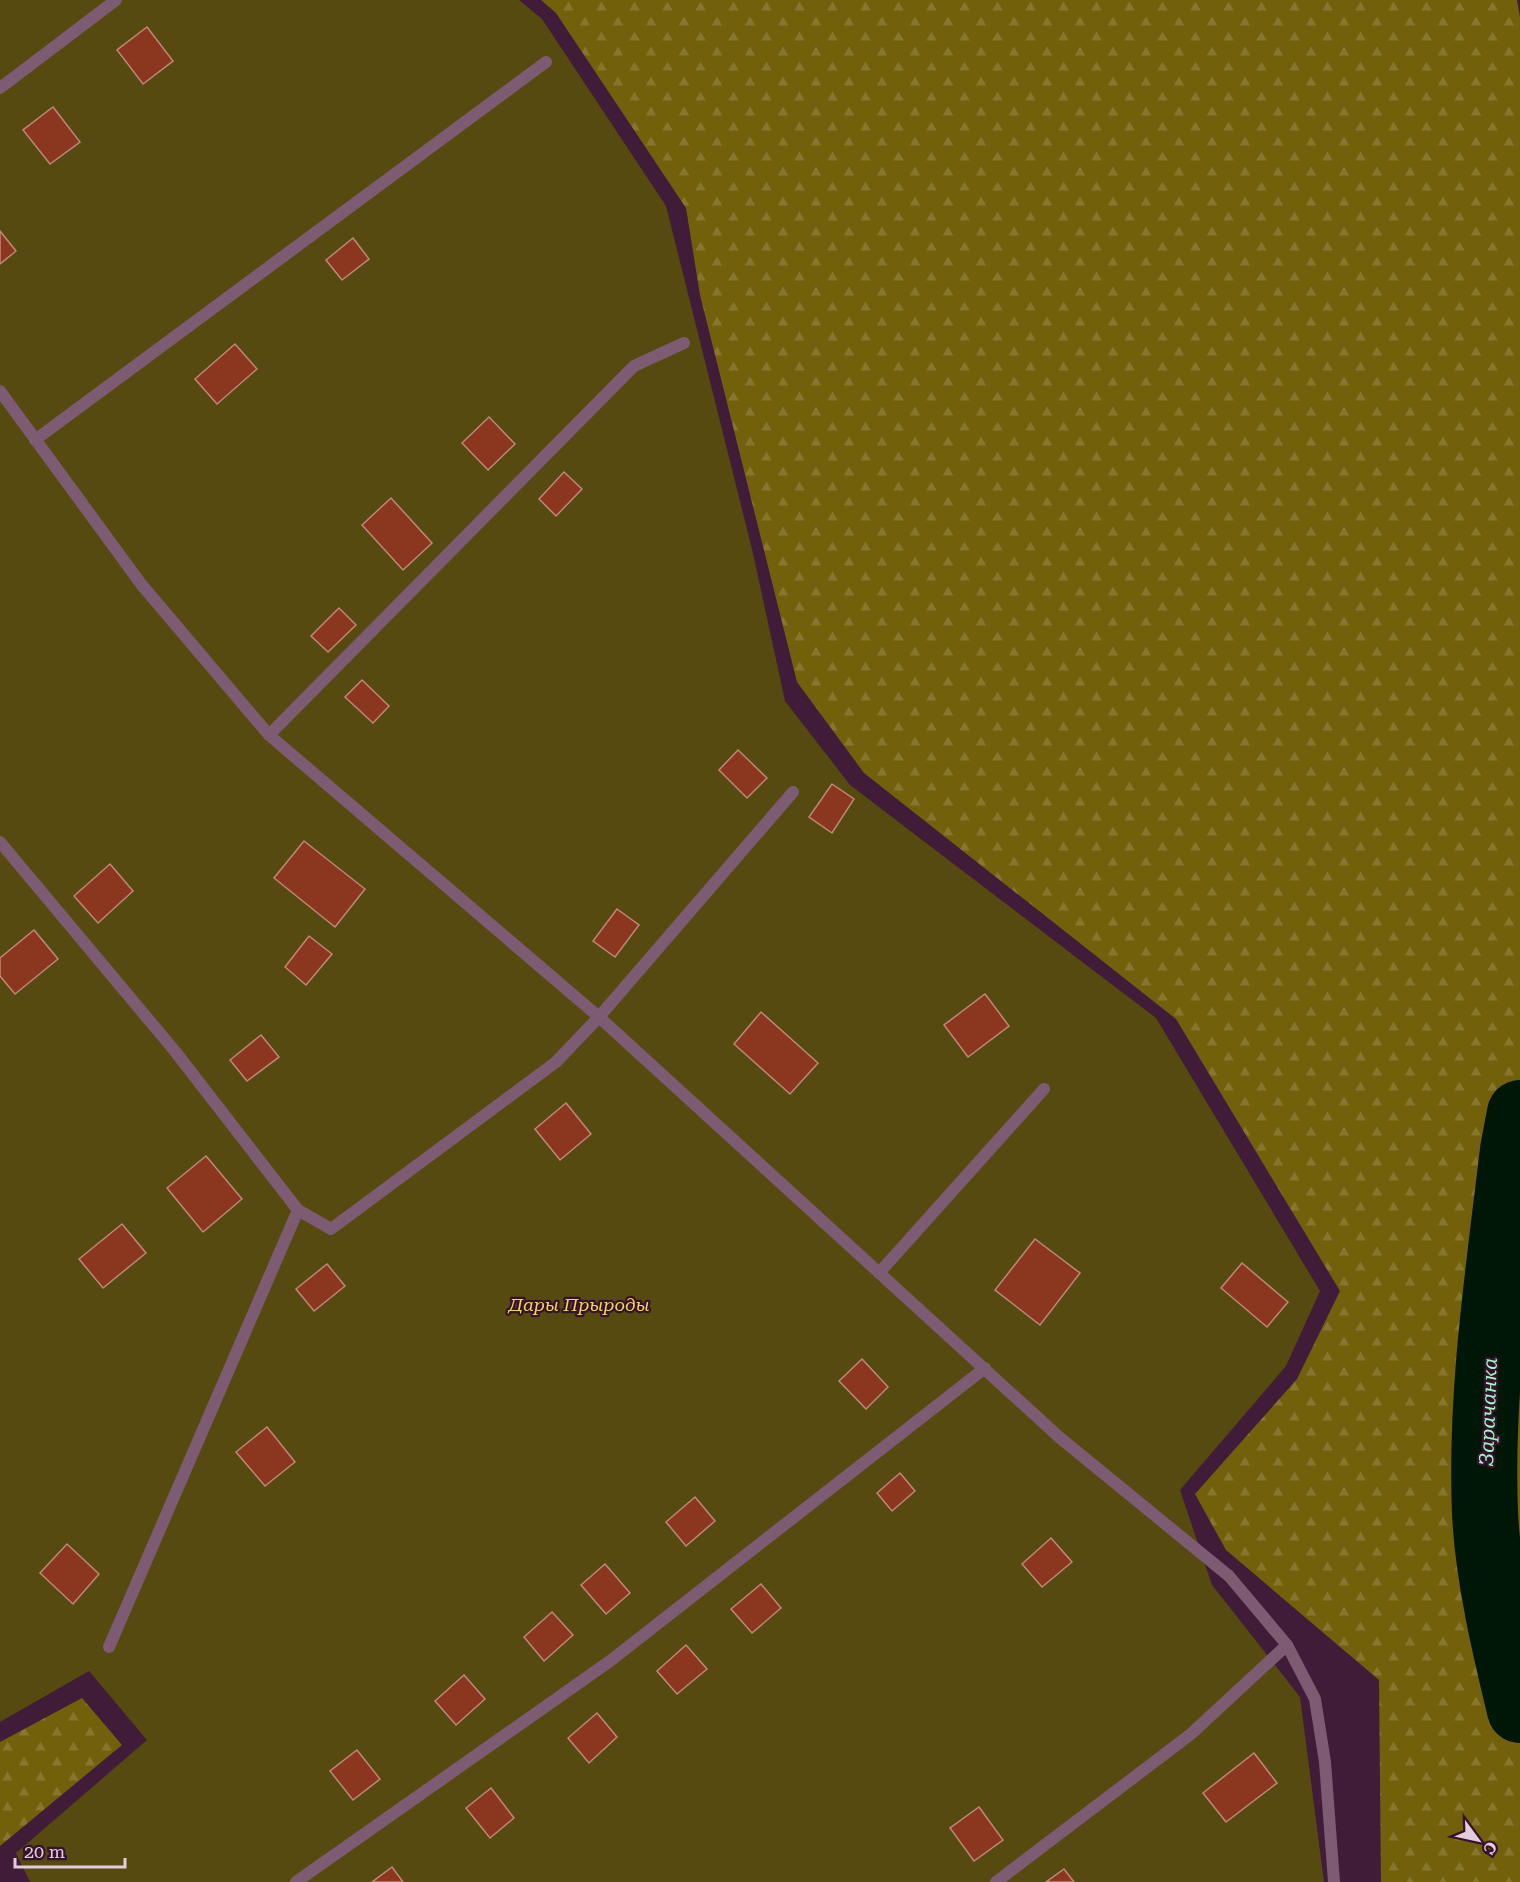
<svg xmlns="http://www.w3.org/2000/svg" width="1520" height="1882" viewBox="0 0 1520 1882" font-family="'Roboto Serif',serif">
<style>
.green{fill:#564a10}
.forest{fill:url(#forest-firs)}
.lines{fill:none;stroke-linecap:round;stroke-linejoin:round}
.river{stroke:#001606;stroke-width:66}
.building{fill:#8b361f;stroke:#be8879;stroke-width:1.5}
.lane{stroke:#7c5b73;stroke-width:12}
.labels{text-anchor:middle;dominant-baseline:central;stroke-width:4.5;stroke-linejoin:round;paint-order:stroke}
.park-label{font-size:18px;font-style:italic;fill:#f3d54f;stroke:#35122e}
.water-label{font-size:20px;font-style:italic;fill:#9dfbc1;stroke:#35122e}
</style>
<defs>
<pattern id="forest-firs" width="22" height="20" patternUnits="userSpaceOnUse" patternTransform="scale(1.5)"><rect width="22" height="20" fill="#72600b"/><path d="M5 1l3.5 6h-7zM16 11l3.5 6h-7z" fill="#86762e"/></pattern>
</defs>
<rect width="100%" height="100%" fill="#401c38"/>
<path class="green" d="M0,0h519l23,19 124,187 86,343 33,152 65,84 306,233 164,273 -34,75 -106,124 32,95 88,112 24,185h-1294l-14,-29 131,-113 -58,-69 -89,51z"/>
<g class="forest">
<path d="M541,0h976l3,17v1865h-139l-2,-202 -153,-130 -31,-56 102,-115 43,-88 -164,-272 -312,-246 -67,-91 -97,-387 -14,-87 -130,-195z"/>
<path d="M82,1698l40,47 -122,101v-104z"/>
</g>
<g class="lines">
<path class="river" d="M1520,1113l-7,37c-14,120 -33,241 -28,363 3,64 20,135 35,197"/>
</g>
<g class="building">
<path d="M147,27l26,34 -30,23 -26,-34z"/>
<path d="M53,107l27,35 -30,22 -27,-34z"/>
<path d="M0,231l16,20 -16,13z"/>
<path d="M353,238l16,21 -27,21 -16,-20z"/>
<path d="M235,344l22,25 -40,35 -22,-25z"/>
<path d="M489,417l26,27 -27,26 -26,-27z"/>
<path d="M564,472l18,17 -26,27 -17,-17z"/>
<path d="M391,498l41,45 -29,27 -41,-45z"/>
<path d="M339,608l17,17 -28,27 -17,-16z"/>
<path d="M362,680l27,26 -16,17 -28,-26z"/>
<path d="M738,750l29,28 -20,20 -28,-28z"/>
<path d="M832,784l22,15 -22,34 -23,-16z"/>
<path d="M304,841l61,48 -30,38 -61,-49z"/>
<path d="M110,864l23,27 -35,32 -24,-27z"/>
<path d="M617,909l22,16 -24,32 -22,-16z"/>
<path d="M34,930l24,29 -43,35 -15,-18v-18z"/>
<path d="M309,936l23,18 -26,31 -21,-18z"/>
<path d="M985,994l24,32 -41,31 -24,-32z"/>
<path d="M761,1012l57,51 -28,31 -56,-50z"/>
<path d="M261,1035l18,22 -32,24 -17,-21z"/>
<path d="M566,1103l25,31 -31,26 -25,-31z"/>
<path d="M206,1156l36,43 -39,33 -36,-44z"/>
<path d="M122,1224l24,29 -43,35 -24,-29z"/>
<path d="M1035,1239l45,34 -40,52 -45,-35z"/>
<path d="M1242,1263l46,39 -21,25 -46,-39z"/>
<path d="M327,1264l18,22 -31,25 -18,-22z"/>
<path d="M862,1359l26,28 -22,22 -27,-28z"/>
<path d="M267,1427l28,35 -30,24 -29,-34z"/>
<path d="M900,1473l15,18 -23,20 -15,-18z"/>
<path d="M695,1497l20,24 -29,25 -20,-24z"/>
<path d="M1051,1538l21,24 -30,25 -20,-23z"/>
<path d="M67,1544l32,30 -26,30 -33,-31z"/>
<path d="M605,1564l25,29 -24,21 -25,-29z"/>
<path d="M761,1584l20,24 -29,25 -21,-24z"/>
<path d="M552,1612l21,23 -29,26 -20,-24z"/>
<path d="M686,1645l21,24 -30,25 -20,-23z"/>
<path d="M464,1675l21,24 -29,26 -21,-24z"/>
<path d="M597,1713l20,24 -28,26 -21,-25z"/>
<path d="M357,1750l23,29 -27,21 -23,-29z"/>
<path d="M1254,1753l23,30 -51,39 -23,-29z"/>
<path d="M491,1788l23,30 -24,20 -24,-30z"/>
<path d="M979,1807l24,33 -29,21 -24,-33z"/>
<path d="M392,1867l11,15h-31z"/>
<path d="M1064,1869l10,13h-28z"/>
</g>
<g class="lines">
<g class="lane">
<path d="M0,88l116,-88"/>
<path d="M0,391l141,193 128,151 330,282 460,420 170,139 58,69 28,54 10,63 9,120"/>
<path d="M35,440l511,-378"/>
<path d="M269,735l365,-369 50,-23"/>
<path d="M0,842l174,208 124,160 33,19 225,-167 43,-45 194,-225"/>
<path d="M879,1273l165,-184"/>
<path d="M109,1647l189,-437"/>
<path d="M296,1882l314,-221 375,-293"/>
<path d="M996,1882l195,-148 96,-89"/>
</g>
</g>
<g class="labels">
<g class="park-label">
<text x="579" y="1304">Дары Прыроды</text>
</g>
<g class="water-label">
<text transform="translate(1488 1412) rotate(-88)">Зарачанка</text>
</g>
</g>
<g transform="translate(1478 1840) rotate(123)" stroke="#35122e" stroke-width="4.5" paint-order="stroke">
<path d="M0-4.5L10 22L0 15L-10 22Z" fill="#e4ccdd"/>
<text y="-9" font-size="16" font-weight="bold" text-anchor="middle" fill="#e4ccdd">С</text>
</g>
<path d="M15 1858v9h110v-9" fill="none" stroke="#e4ccdd" stroke-width="3"/>
<text x="24" y="1858" font-size="18" fill="#e4ccdd" stroke="#35122e" stroke-width="4.5" paint-order="stroke">20 m</text>
</svg>
